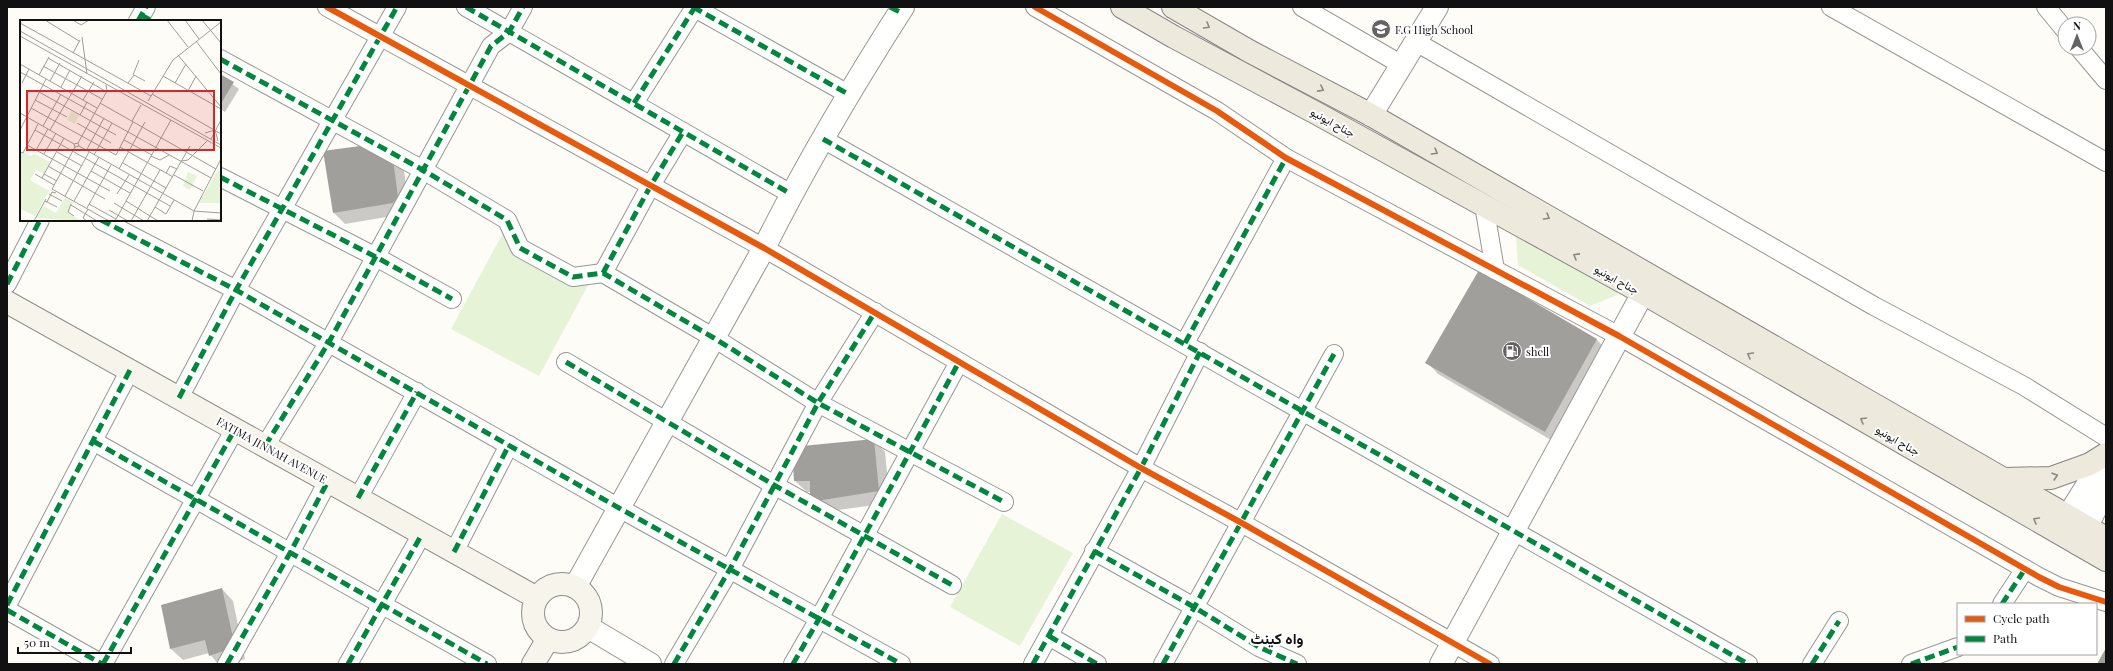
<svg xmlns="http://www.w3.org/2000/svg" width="2113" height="671" viewBox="0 0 2113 671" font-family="'Playfair Display',Vazirmatn,serif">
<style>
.green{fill:#e7f3d7}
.shadow{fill:#0003}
.building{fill:#a19f9c}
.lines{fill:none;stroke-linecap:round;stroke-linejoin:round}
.minor-casing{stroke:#979795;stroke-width:20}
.tertiary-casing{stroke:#979795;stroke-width:24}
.secondary-casing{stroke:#8e8d8b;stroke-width:24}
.primary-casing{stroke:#858482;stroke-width:24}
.minor{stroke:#fffffe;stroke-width:18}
.tertiary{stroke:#fffffe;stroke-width:22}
.secondary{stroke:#f6f4eb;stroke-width:22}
.primary{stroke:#ede9dc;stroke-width:22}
.quiet{stroke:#00873e;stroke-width:5;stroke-dasharray:10 5;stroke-linecap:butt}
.cycleway-casing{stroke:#fff;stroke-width:8}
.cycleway{stroke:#e8590c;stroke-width:6}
.oneway{stroke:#8a8881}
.labels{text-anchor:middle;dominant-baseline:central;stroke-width:4;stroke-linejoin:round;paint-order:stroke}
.poi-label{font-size:11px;fill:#111;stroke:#fff;text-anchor:start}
.street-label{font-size:11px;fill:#111;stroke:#fff}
.district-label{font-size:15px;font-weight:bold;fill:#111;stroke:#fff}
.inset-road{fill:none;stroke:#9f9e9b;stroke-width:1}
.view{fill:#d62828;fill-opacity:0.15;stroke:#d62828;stroke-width:2}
.inset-edge{fill:none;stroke:#111;stroke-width:2}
</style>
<rect width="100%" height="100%" fill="#fdfcf7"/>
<g class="green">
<path d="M504,231l88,47 -53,98 -88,-47z"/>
<path d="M1519,232l97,55 1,8 -27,11 -72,-41 -2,-27z"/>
<path d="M1002,514l71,39 -53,93 -70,-39z"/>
</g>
<g class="shadow">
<path d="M220,75l19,14 -14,23 -5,-3z"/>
<path d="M392,159l12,12 5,38 -5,5 -59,10 -11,-11z"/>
<path d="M1480,272l117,68 11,11 -52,92 -118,-69 -11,-12z"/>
<path d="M874,440l11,12 5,51 -67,9 -12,-20h-4l-12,-11z"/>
<path d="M222,589l11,12 12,58 -15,5h-12l-9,-11 -26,7 -12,-11z"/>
</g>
<g class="building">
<path d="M220,74l14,8 -14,23z"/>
<path d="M375,144l18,15 5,38 -5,6 -60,10 -10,-62z"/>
<path d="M1479,270l118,69 -52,93 -120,-69z"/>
<path d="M874,439l5,52 -69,11v-21h-16l-2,-34z"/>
<path d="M222,588l13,59 -26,9 -4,-16 -35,9 -9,-44z"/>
<path d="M2106,648v16h-9z"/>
</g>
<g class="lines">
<defs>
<g id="minor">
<path d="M327,7l437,241 377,220 99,54 250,142"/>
<path d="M466,7l325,187"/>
<path d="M693,7l155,87"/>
<path d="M1035,7l182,104 69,47 333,178 420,241 20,10 47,15"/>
<path d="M1302,7l100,58"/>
<path d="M1831,7l275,155"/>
<path d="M2046,7l19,23"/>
<path d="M138,21l8,-14"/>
<path d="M1416,42l458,264 150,80 82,51"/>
<path d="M2079,48l27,32"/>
<path d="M220,59l203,111 84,50 13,28 53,29 30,-4 111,65 104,65 186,99"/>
<path d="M634,103l61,-96"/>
<path d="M823,139l925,525"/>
<path d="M220,177l156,80 76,42"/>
<path d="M1484,205l11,65"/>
<path d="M101,220l135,70 383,218 282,156"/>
<path d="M603,273l48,-88 32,-53"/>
<path d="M7,284l33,-64"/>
<path d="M1185,343l101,-185"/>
<path d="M566,362l208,123 178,100"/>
<path d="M179,398l57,-108 161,-283"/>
<path d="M93,441l394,223"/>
<path d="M265,446l64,-104 162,-296 18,-14 14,-25"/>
<path d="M358,498l59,-106"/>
<path d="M1094,551l100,56 65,40 38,17"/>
<path d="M454,552l55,-107"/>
<path d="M2002,604l23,-35"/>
<path d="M7,605l123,-235"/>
<path d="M7,610l95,54"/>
<path d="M1049,636l48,28"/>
<path d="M103,664l132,-235"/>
<path d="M227,664l63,-111 38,-72"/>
<path d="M348,664l74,-130"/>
<path d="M674,664l56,-95 88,-166 57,-91"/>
<path d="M793,664l26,-45 140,-257"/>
<path d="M1033,664l108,-196 59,-116"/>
<path d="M1163,664l171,-310"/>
<path d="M1812,664l27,-43"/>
<path d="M1911,664l47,-17"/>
</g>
<g id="tertiary">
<path d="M1371,115l66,-108"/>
<path d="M2058,532l35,-56 13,-14"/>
<path d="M2078,544l28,-56"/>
<path d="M575,587l189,-339c42,-84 89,-163 139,-241"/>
<path d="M588,627l62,37"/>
<path d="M1441,664l202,-371"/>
</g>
<g id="secondary">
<path d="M7,302l530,296"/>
<circle cx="562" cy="613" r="29"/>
<path d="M533,664l15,-25"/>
</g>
<g id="primary">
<path d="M1122,7l52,30 142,76 327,180 463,267"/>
<path d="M1173,7l76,44 122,64 735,423"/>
<path d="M2003,479l48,-1 39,-14 16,-10"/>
</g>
</defs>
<use href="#minor" class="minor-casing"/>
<use href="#tertiary" class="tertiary-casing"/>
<use href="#secondary" class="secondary-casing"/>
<use href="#primary" class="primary-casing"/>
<use href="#minor" class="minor"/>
<use href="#tertiary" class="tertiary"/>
<use href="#secondary" class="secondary"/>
<use href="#primary" class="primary"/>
<g class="quiet">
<path d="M466,7l325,187"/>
<path d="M693,7l155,87"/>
<path d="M890,7l10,5"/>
<path d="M141,15l11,6"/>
<path d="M138,21l8,-14"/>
<path d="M220,59l203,111 84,50 13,28 53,29 30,-4 111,65 104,65 186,99"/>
<path d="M634,103l61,-96"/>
<path d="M823,139l925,525"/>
<path d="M220,177l156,80 76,42"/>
<path d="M101,220l135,70 383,218 282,156"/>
<path d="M603,273l48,-88 32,-53"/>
<path d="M7,284l33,-64"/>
<path d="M1185,343l101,-185"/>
<path d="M566,362l208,123 178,100"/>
<path d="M179,398l57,-108 161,-283"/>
<path d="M93,441l394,223"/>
<path d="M265,446l64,-104 162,-296 18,-14 14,-25"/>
<path d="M358,498l59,-106"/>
<path d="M1094,551l100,56 65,40 38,17"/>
<path d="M454,552l55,-107"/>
<path d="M2002,604l23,-35"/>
<path d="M7,605l123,-235"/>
<path d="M7,610l95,54"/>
<path d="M1049,636l48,28"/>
<path d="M103,664l132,-235"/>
<path d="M227,664l63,-111 38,-72"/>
<path d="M348,664l74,-130"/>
<path d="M674,664l56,-95 88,-166 57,-91"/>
<path d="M793,664l26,-45 140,-257"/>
<path d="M1033,664l108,-196 59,-116"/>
<path d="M1163,664l171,-310"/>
<path d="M1812,664l27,-43"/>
<path d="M1911,664l47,-17"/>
</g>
<defs>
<g id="cycleway">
<path d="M327,7l437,241 377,220 99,54 250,142"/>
<path d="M1035,7l182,104 69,47 333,178 420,241 20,10 47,15"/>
</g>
</defs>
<use href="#cycleway" class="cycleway-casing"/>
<use href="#cycleway" class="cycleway"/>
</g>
<defs><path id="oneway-chevron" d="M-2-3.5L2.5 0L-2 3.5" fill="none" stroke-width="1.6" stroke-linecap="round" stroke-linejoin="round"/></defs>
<g class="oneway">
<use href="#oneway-chevron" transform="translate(1207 26) rotate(30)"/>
<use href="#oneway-chevron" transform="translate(1321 89) rotate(28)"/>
<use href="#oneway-chevron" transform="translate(1435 152) rotate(30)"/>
<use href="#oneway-chevron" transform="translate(1547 217) rotate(30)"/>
<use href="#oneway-chevron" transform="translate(1576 256) rotate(-151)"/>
<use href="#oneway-chevron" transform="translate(1750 355) rotate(-150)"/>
<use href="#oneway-chevron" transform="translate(1863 420) rotate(-150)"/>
<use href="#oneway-chevron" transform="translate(2055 476) rotate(-16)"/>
<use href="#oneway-chevron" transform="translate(2036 520) rotate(-150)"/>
</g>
<defs>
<symbol id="school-disc" viewBox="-11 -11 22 22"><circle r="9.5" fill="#646362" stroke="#fff"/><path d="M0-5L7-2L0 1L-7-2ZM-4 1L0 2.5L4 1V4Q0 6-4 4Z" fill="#fff"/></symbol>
<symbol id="fuel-disc" viewBox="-11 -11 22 22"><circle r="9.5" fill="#646362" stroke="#fff"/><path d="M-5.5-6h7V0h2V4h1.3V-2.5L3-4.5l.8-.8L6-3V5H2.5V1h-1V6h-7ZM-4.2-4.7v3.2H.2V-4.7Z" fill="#fff"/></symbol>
</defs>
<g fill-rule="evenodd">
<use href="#school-disc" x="1370" y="18" width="22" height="22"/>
<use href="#fuel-disc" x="1501" y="340" width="22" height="22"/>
</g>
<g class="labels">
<g class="poi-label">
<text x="1395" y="29">F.G High School</text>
<text x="1526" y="351">shell</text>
</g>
<g class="street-label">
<text transform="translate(1333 122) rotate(29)">جناح ایونیو</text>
<text transform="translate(1617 279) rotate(29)">جناح ایونیو</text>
<text transform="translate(1898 440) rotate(30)">جناح ایونیو</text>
<text transform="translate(272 450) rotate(29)">FATIMA JINNAH AVENUE</text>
</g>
<g class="district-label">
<text x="1277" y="638">واہ کینٹ</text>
</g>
</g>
<g transform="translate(20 20)">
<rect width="201" height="201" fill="#fdfcf7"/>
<path d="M51,91l8,4 -4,9 -8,-4zM3,132l8,4 3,-2 16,8 -6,12 -8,-4 -6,10 19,11 -14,25 -15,-7v-56zM198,150l3,2v31h-22zM168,152l9,4 -7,14 -7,-4zM45,178l8,4 -5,11 13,8 -45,-3 8,-12 12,7z" fill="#e7f3d7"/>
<path class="inset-road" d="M25,0l34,21M53,0l8,5 8,-5M147,0l21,27M165,0l14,19M182,0l19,23M0,3l131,73M0,11l201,114M0,16l201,112M62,17l5,37M176,21l25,33M53,33l7,-13M158,35l43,52M28,38l59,34M0,44l77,44M23,46l59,33M0,52l191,106M19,55l10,-18M113,55l6,-15M143,56l58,33M30,61l10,-18M2,63l7,-14M108,63l6,-8 11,6M155,63l11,-19M41,67l9,-17M168,71l8,-15M19,72l77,43M132,74l69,40M15,80l32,17M63,80l11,-18M128,81l25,-41 48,-38M80,83l116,66M11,88l85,47 17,-33M0,93l54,31 4,-1 1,3 -4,1 -1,-3M60,95l7,-13M112,101l9,-16M57,103l34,20M23,106l18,-32M0,110l26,-51M15,110l135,76M30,110l32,-54M185,113l10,-3 3,11M191,119l10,-19M104,120l28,15M58,123l29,-52 -1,-6M7,125l83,46M59,126l115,65 -2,10M55,127l-23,42 57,32M100,127l53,30M16,130l12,-21M66,131l18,-33M0,132l3,1 15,-29M37,132l25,14M24,134l12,-21M74,135l18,-32M131,136l9,4 9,-5M201,139l-27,52 27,2M161,141l7,-1 19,-19M103,143l43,25M28,146l57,33M99,149l26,-47M71,151l39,22M146,153l4,-7 7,3M15,154l19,11M24,154l13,7M154,155l29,16M22,158l22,-40M29,174l13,7M97,174l12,-19M45,176l24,-44M25,181l12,6M54,181l25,-44M106,181l32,20M27,182l5,-10 4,1M94,183l30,18M51,184l-3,8 6,4M69,184l27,15M51,185l26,16M135,187l11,7 8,-14M67,188l24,-43M89,190l19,11M187,199l14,1M14,201l12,-22M67,201l-4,-3 5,-9M95,201l56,-101M111,201l29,-51M127,201l43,-75"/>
<path class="view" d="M7,71h187v59h-187z"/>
<rect width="201" height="201" class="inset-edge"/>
</g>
<rect width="2113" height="671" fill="none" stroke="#111111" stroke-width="16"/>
<rect x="1957" y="603" width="140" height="52" fill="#ffffff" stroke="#a0a0a0"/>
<rect x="1965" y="616" width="20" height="6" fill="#e8590c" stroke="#a0a0a0"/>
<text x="1993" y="623" font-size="12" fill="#111111">Cycle path</text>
<rect x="1965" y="636" width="20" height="6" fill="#00873e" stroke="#a0a0a0"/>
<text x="1993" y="643" font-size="12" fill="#111111">Path</text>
<g transform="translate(2077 36)"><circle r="19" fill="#ffffff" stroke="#a0a0a0"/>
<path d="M0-3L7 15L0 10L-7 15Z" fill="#646362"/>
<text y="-6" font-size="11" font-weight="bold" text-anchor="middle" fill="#111111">N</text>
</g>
<path d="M18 647v6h113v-6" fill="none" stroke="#111111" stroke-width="2"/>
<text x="24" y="647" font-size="12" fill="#111111" stroke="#ffffff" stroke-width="3" paint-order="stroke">50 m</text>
</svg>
